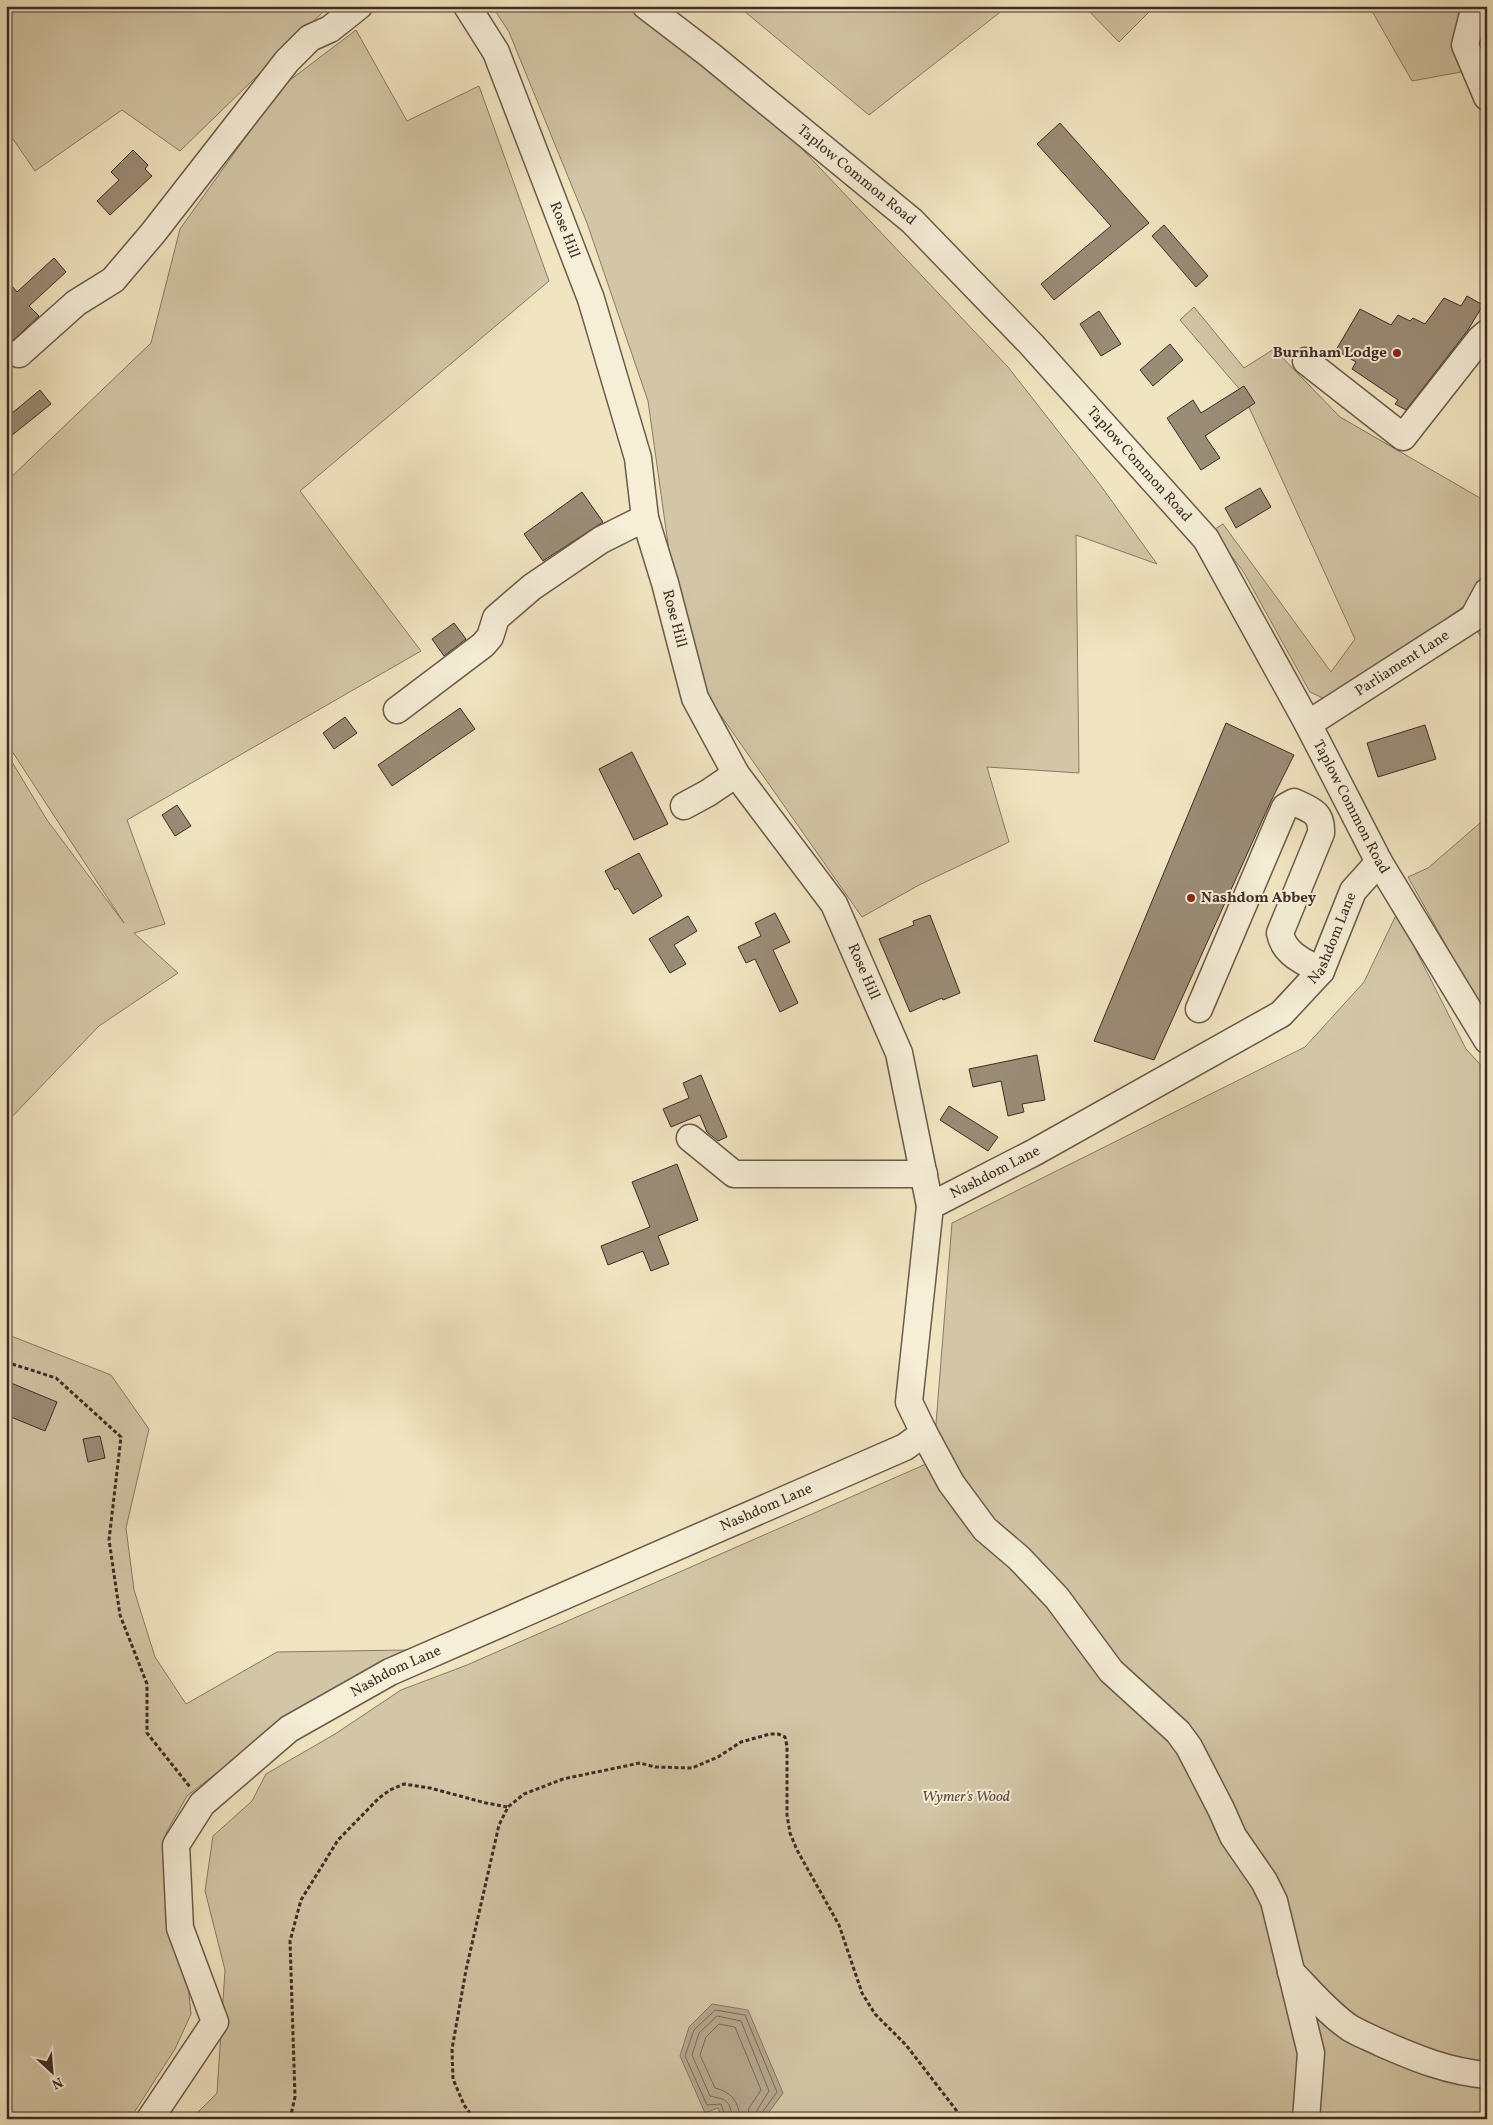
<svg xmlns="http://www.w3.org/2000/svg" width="1493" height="2125" viewBox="0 0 1493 2125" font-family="Vollkorn,serif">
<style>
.green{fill:#d3c6a6;stroke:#887966}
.water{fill:#b4a68c;stroke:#857563}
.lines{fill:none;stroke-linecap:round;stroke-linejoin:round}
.shore{stroke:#796958;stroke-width:1}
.building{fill:#9b8c76;stroke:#3e2c25}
.minor-casing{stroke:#6b5a4c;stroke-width:29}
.path{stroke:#3e2c25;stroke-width:3;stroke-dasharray:4 2.5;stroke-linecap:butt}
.minor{stroke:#f6eed7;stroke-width:26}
.poi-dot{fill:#8f2418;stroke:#f6eed7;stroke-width:2}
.labels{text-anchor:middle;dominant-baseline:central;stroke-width:4;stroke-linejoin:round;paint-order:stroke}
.street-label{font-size:15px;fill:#3e2c25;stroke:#f6eed7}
.poi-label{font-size:15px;font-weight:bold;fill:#3e2c25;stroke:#f6eed7;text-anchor:end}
.park-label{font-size:15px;font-style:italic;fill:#5c4b3f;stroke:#f6eed7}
</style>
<rect width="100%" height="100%" fill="#f1e5c1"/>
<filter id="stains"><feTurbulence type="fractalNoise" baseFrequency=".004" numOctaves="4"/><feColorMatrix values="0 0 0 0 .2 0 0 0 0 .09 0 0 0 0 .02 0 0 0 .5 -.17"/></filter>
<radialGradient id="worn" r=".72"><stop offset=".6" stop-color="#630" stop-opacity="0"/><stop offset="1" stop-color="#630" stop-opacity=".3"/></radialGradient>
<g class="green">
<path d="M6,6h323l-149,145 -58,-41 -87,61 -29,-42z"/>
<path d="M492,6h175l341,361 93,119 56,78 -81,-29 3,238 -92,-6 22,75 -90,43 -57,32 -159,-227 -33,-132 -22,-157 -61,-178 -78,-191z"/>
<path d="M738,6h270l-139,109z"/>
<path d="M1084,6h71l-36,36z"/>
<path d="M1369,6h91l-2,5 3,61 -49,9z"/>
<path d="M1487,8v66l-10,-19 4,-42z"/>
<path d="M356,30l51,91 72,-35 70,195 -249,210 121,160 -294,169 38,104 -31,9 44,40 -79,53 -93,97v-371l41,68 77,103 -118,-181v-260l145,-139 29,-114 102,-143z"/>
<path d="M1194,307l50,61 30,-19 66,68 147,85v64l-19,37 -123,90 -18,7 -17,-8 -67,-121 -31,-40 11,-7 108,148 24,-33 -113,-247 -62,-72z"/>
<path d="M1487,625v19l-14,-18z"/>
<path d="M1487,817v202l-79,-142 20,-9z"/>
<path d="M1397,913l69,136 21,23v1047h-1296l26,-26 8,-123 -20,-79 8,-55 39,-35 14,-27 69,-40 66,-44 66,-25 466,-204 19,-238 353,-176 59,-65z"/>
<path d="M6,1334l105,41 38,54 -23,99 8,62 21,67 31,47 91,-52 130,-2 -125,72 -95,74 -21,37 16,94 9,87 -16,35 -45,70h-124z"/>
</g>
<path class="water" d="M712,2004l36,6 35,83 -19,26h-42l-4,-11 -13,5 -25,-57 9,-29z"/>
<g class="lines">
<g class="shore">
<path d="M726,2119l-5,-15 -14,1 -22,-49 9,-26 21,-20 30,5 32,77 -16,22 -1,5"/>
<path d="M732,2119c-1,-19 -7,-20 -22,-23l-18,-41 7,-22 18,-17 24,5 28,70 -13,21 -2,7"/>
<path d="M740,2119c-1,-18 -9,-27 -25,-31l-15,-33 6,-18 13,-13 16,3 26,63 -12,18 -2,11"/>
</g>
</g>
<g class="building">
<path d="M1060,123l89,100 -95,77 -13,-16 70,-58 -74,-82z"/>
<path d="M133,150l15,15 -3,4 7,7 -42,39 -13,-14 22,-21 -8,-8z"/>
<path d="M1164,225l44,51 -12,11 -44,-51z"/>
<path d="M54,258l12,14 -37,34 10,10 -33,31v-68l11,13z"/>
<path d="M1467,296l16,9 -15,25 -62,80 -11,-6 3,-4 -46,-31 4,-7 -20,-12 24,-41 31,16 7,-10 12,6 3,-3 12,6 19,-26 17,8z"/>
<path d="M1099,311l22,33 -20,12 -21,-32z"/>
<path d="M1170,344l13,16 -30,26 -13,-16z"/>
<path d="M1244,386l11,17 -50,33 15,22 -19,12 -34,-52 26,-18 8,13z"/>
<path d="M40,390l11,14 -45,36v-22z"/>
<path d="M1260,488l11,19 -35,21 -11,-20z"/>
<path d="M582,492l21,30 -60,39 -19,-27z"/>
<path d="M454,623l12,16 -22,17 -12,-17z"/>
<path d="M460,708l15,21 -83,57 -14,-21z"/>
<path d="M345,717l12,16 -23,16 -11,-16z"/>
<path d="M1226,723l68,32 -23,46 -117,259 -60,-19z"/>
<path d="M1425,725l11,34 -58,18 -11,-34z"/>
<path d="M632,752l36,72 -34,16 -35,-71z"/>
<path d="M177,805l14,21 -16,10 -13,-21z"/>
<path d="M639,853l23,43 -29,18 -15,-26 -3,2 -10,-19z"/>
<path d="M775,913l15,29 -17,8 25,53 -18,9 -25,-53 -9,4 -8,-16 23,-11 -6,-13z"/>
<path d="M930,915l30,78 -17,7 -1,-2 -32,14 -31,-73 35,-14 -1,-4z"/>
<path d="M688,916l9,15 -23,14 12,19 -16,9 -21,-34z"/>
<path d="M1037,1055l8,45 -23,4 2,8 -16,4 -7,-35 -28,6 -4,-18z"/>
<path d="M701,1075l26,62 -9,4 -11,-9 -7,-17 -29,12 -8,-18 26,-11 -6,-15z"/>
<path d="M949,1106l49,31 -10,14 -48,-31z"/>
<path d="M677,1164l21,56 -40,16 11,28 -18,7 -8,-20 -35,14 -7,-19 49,-19 -18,-45z"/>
<path d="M11,1383l46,19 -12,29 -39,-16v-21z"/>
<path d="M100,1436l5,22 -17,4 -5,-23z"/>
</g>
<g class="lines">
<defs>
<g id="minor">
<path id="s1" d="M467,6l29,46 95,247 47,159 7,60 20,65 30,115 41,76 98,130 65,149 31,153"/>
<path id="s2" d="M646,6l64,49 202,166 119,123 175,195 102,185 71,138 108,178"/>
<path d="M1475,6l-10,39 22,52"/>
<path d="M19,354l57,-51 37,-23 40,-47 134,-172 23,-23 20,-9 29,-23"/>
<path d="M1306,361l97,76 77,-98 7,-6"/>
<path d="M397,710l86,-65 7,-8 6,-19 36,-31 69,-47 44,-22"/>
<path id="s3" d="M1308,724l165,-106 14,-26"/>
<path d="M684,806l24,-13 28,-19"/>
<path d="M1199,1009l86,-202 9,-5c17,8 28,10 27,31l-41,100c4,21 23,28 41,38"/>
<path d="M690,1138l44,36h190"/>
<path d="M924,1433l27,50 34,46 34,29 38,40 54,73 67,61 11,15 32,62 12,27 31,45 10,20 37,152 -5,66"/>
<path d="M1291,1972c19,19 37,41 59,56 10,6 21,10 31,15 34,15 68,29 106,32"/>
<path id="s4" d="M150,2119l65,-97 -35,-94 -4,-83 26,-41 87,-75 101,-57 515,-225 19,-14 -15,-31 21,-196 105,-54 246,-138 40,-43 32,-80 26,-29"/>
</g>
</defs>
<use href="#minor" class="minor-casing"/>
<g class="path">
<path d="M6,1362l50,16 65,59 -12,103 11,75 27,69v49l43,54"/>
<path d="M290,2119l5,-22 -5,-156 11,-41 37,-60 41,-42 11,-8 14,-6 26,4 56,15 22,4"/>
<path d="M474,2119l-10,-14 -11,-26 -1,-30 14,-79 33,-145 9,-18 16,-13 39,-15 77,-16 15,4 37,1 26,-11 23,-15 29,-8h8l7,3 2,9v69l3,18 7,17 42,75 23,68 13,21 31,31 57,74"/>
</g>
<use href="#minor" class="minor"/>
</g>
<g class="poi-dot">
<circle cx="1397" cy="353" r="5"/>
<circle cx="1191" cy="898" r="5"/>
</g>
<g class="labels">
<g class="street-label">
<text stroke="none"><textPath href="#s2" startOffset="270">Taplow Common Road</textPath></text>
<text stroke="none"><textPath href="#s1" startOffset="245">Rose Hill</textPath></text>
<text stroke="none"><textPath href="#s2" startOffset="675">Taplow Common Road</textPath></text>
<text stroke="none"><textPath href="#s1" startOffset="650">Rose Hill</textPath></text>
<text stroke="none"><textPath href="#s3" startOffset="112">Parliament Lane</textPath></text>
<text stroke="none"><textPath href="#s2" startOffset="1080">Taplow Common Road</textPath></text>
<text stroke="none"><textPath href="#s4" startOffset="1890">Nashdom Lane</textPath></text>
<text stroke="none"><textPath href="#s1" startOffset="1055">Rose Hill</textPath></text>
<text stroke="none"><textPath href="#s4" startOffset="1470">Nashdom Lane</textPath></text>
<text stroke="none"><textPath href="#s4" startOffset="990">Nashdom Lane</textPath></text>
<text stroke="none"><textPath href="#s4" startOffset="585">Nashdom Lane</textPath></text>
</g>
<g class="poi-label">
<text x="1387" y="353">Burnham Lodge</text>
<text x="1201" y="898" text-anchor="start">Nashdom Abbey</text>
</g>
<g class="park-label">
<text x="966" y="1797">Wymer's Wood</text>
</g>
</g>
<rect width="1493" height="2125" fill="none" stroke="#f1e5c1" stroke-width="25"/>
<rect x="8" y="8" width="1478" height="2110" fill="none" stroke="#3e2c25" stroke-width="2.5"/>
<rect x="12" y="12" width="1468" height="2100" fill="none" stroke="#3e2c25"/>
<g transform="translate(52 2072) rotate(154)" stroke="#f6eed7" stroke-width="4" paint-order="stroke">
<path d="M0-4L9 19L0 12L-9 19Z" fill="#3e2c25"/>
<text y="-8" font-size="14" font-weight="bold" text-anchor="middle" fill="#3e2c25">N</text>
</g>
<rect width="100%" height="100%" filter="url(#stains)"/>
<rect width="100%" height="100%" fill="url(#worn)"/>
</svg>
